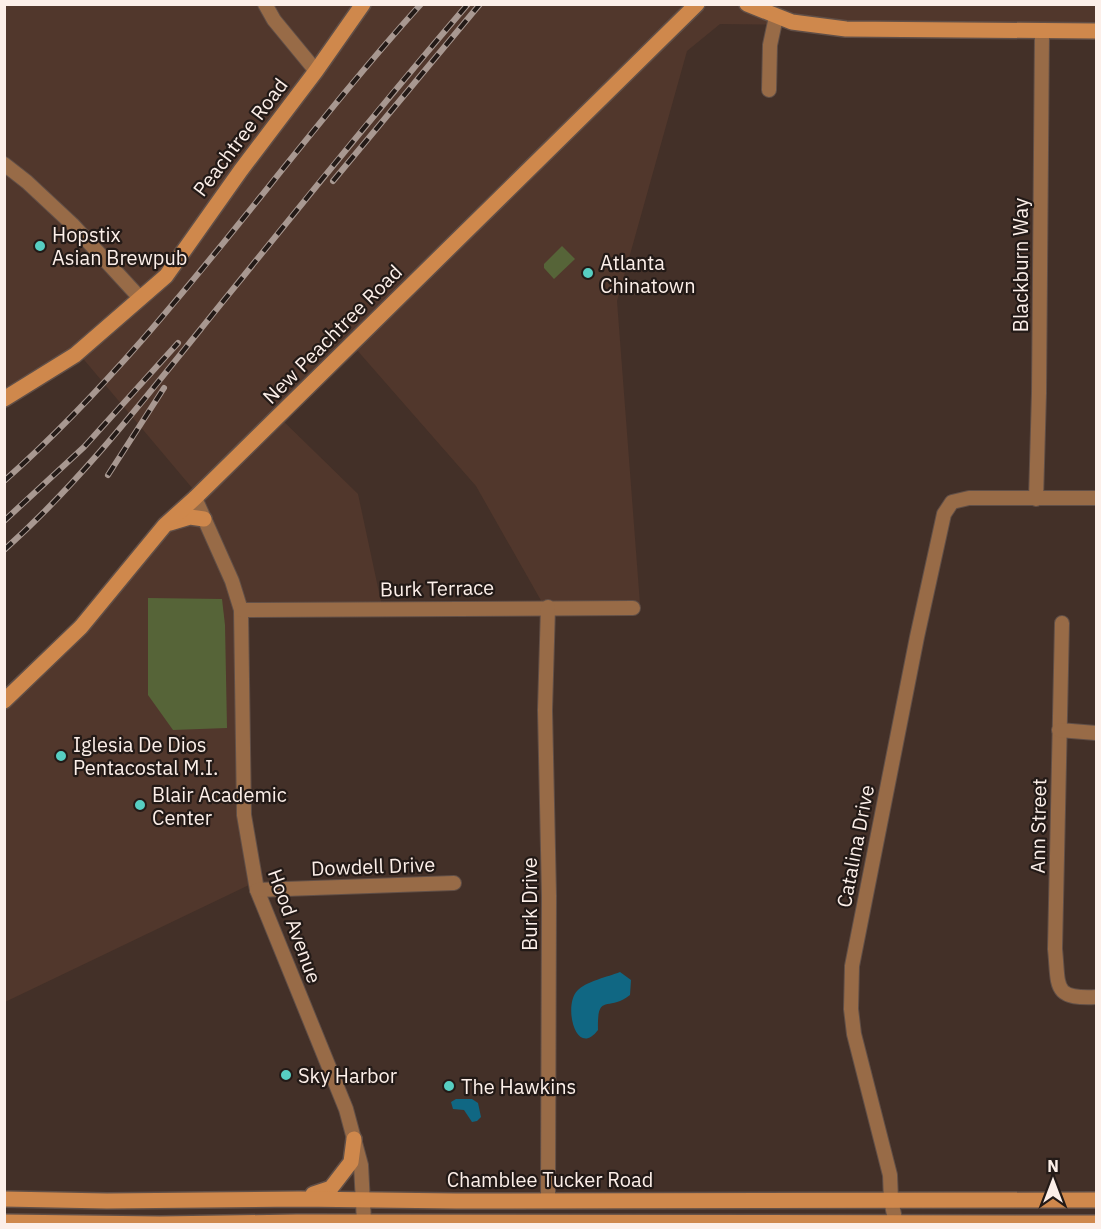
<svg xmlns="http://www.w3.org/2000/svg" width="1101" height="1229" viewBox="0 0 1101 1229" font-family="'IBM Plex Sans',sans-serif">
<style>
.built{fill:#51372c}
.green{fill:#566438}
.water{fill:#106783}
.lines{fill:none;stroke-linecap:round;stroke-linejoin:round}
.street-casing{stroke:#614f47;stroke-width:16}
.secondary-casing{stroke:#614f47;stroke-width:18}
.street{stroke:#986b47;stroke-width:14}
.secondary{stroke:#cf884c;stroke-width:15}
.rail-casing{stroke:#a89891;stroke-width:6}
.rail{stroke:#231a17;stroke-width:4;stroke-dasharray:11;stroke-linecap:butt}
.poi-dot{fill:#57cec2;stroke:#231a17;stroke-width:2}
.labels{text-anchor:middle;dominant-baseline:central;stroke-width:4.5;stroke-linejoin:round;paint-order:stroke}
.street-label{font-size:20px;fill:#fcefe9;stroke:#231a17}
.poi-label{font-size:20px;fill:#fcefe9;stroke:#231a17;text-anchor:start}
</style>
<rect width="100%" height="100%" fill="#433028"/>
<path class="built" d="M5,5h1091v24l-376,-5 -33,27 -70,250 23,303h-97l-67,-118 -127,-145 -74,72 83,81 25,117 -140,-2 6,276 -244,117v-299l193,-208 -118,-140 -75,47z"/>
<g class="green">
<path d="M562,246l13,13 -21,20 -10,-11v-4z"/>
<path d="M148,598l74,1 3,26 2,103 -54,2 -25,-35z"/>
</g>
<g class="water">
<path d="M620,972l11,8 -1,15c-22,18 -33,-4 -32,35 -22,29 -35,-24 -21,-39 9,-10 31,-14 43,-19z"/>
<path d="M456,1099h16l6,4 3,14 -4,4 -5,1 -8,-12 -11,-1 -2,-7z"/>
</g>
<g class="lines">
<defs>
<g id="street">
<path d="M265,4l9,16 42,51"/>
<path d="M769,90l1,-45 6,-28"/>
<path d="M4,164l23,18 45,42 68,74"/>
<path d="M195,498l37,83 9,29 3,205 13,75 89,219 15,56 3,57"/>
<path d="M1036,499l3,-106 3,-362"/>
<path d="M241,610l392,-2"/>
<path d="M1062,623l-7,326c4,38 -3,50 41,48"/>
<path d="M1059,730l37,3"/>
<path d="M257,890l197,-7"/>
<path d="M548,1200l1,-304 -4,-186 3,-103"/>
<path d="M896,1224l-5,-24 -1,-25 -36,-141 -3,-25 1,-43 65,-329 27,-123 8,-12 17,-4h127"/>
</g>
<g id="secondary">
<path d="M747,4l45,18 54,7 250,2"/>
<path d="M4,399l71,-44 91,-79 75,-106 75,-99 47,-67"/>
<path d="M170,523l20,-6 14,2"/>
<path d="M4,701l77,-74 84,-102 30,-27 502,-494"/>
<path d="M313,1194l18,-6 20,-26 3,-23"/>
<path d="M4,1199l103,2 192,-2 157,2 640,-1"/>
<path d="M4,1222l156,2 137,-2 799,1"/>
</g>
</defs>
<use href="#street" class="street-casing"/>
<use href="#secondary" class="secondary-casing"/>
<use href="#street" class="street"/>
<use href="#secondary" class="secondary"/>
<defs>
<g id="rail">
<path d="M333,181l147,-177"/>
<path d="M108,475l56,-87"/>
<path d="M4,481c159,-141 275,-320 417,-477"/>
<path d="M4,521l80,-74 94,-104"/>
<path d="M4,550c74,-66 134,-143 196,-220 88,-109 176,-219 268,-326"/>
</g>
</defs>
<use href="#rail" class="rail-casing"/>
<use href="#rail" class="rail"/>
</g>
<g class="poi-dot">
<circle cx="40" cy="246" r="6"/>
<circle cx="588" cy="273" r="6"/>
<circle cx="61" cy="756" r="6"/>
<circle cx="140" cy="805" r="6"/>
<circle cx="286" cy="1075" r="6"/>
<circle cx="449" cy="1086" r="6"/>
</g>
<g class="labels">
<g class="street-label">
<text transform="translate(240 137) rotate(-53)">Peachtree Road</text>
<text transform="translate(1020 265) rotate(-90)">Blackburn Way</text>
<text transform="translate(332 334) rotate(-45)">New Peachtree Road</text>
<text transform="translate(437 588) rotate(-1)">Burk Terrace</text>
<text transform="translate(1038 826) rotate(-89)">Ann Street</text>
<text transform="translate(855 846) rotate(-79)">Catalina Drive</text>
<text transform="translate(373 866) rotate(-2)">Dowdell Drive</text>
<text transform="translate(529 904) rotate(-90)">Burk Drive</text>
<text transform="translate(295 926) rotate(70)">Hood Avenue</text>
<text x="550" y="1179">Chamblee Tucker Road</text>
</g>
<g class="poi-label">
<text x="52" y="234">Hopstix<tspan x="52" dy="23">Asian Brewpub</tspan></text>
<text x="600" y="262">Atlanta<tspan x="600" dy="23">Chinatown</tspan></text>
<text x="73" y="744">Iglesia De Dios<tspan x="73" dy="23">Pentacostal M.I.</tspan></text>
<text x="152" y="794">Blair Academic<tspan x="152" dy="23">Center</tspan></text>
<text x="298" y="1075">Sky Harbor</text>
<text x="461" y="1086">The Hawkins</text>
</g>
</g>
<rect width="1101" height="1229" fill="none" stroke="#fcefe9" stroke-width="12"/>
<g transform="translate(1053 1181)" stroke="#231a17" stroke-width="4.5" paint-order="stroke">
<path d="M0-4.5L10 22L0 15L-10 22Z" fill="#fcefe9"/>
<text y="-9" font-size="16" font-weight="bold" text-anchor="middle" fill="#fcefe9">N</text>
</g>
</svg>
